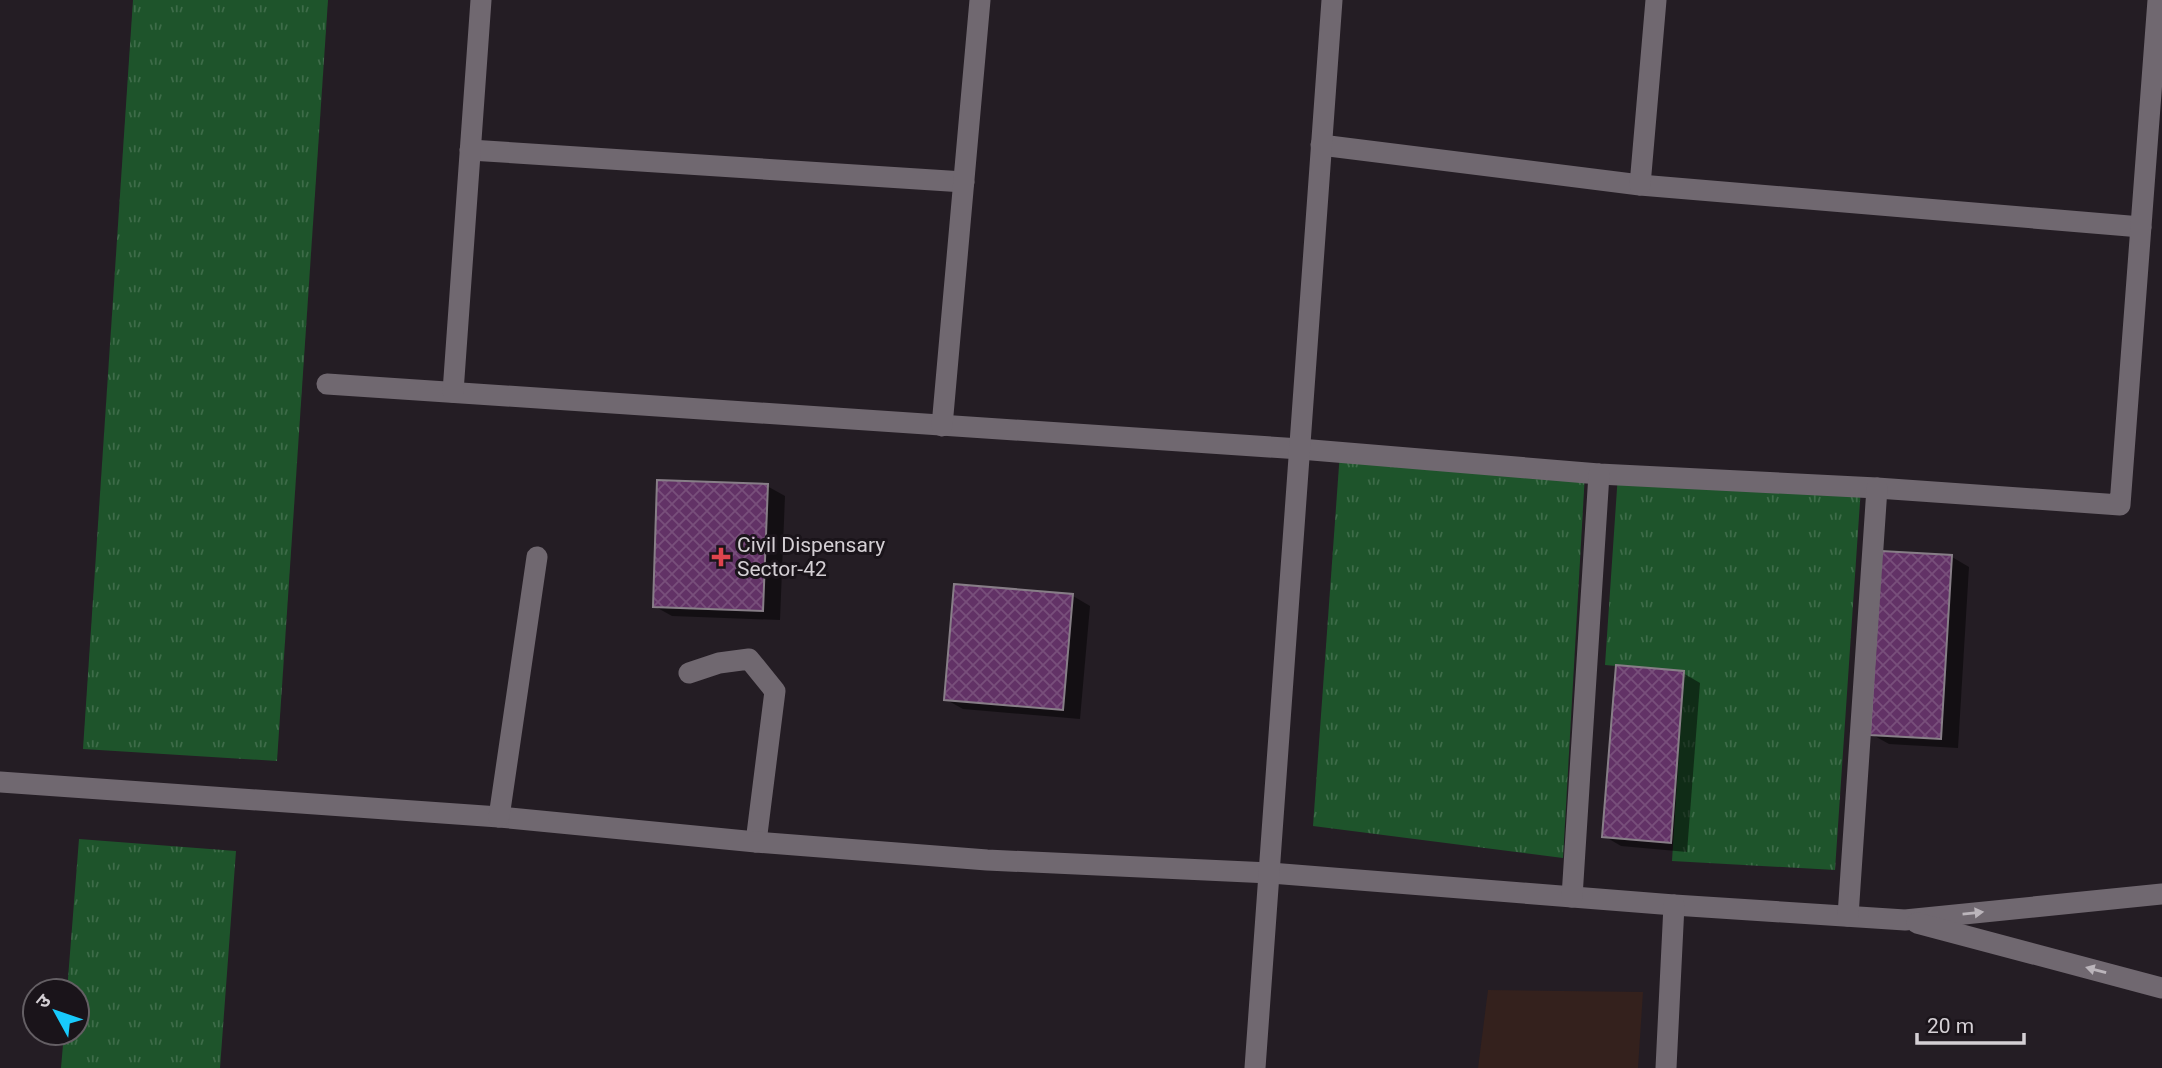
<svg xmlns="http://www.w3.org/2000/svg" width="2162" height="1068" viewBox="0 0 2162 1068" font-family="Roboto,'Noto Sans Devanagari',sans-serif">
<style>
.commercial{fill:#34211d}
.park{fill:url(#park-tufts)}
.shadow{fill:#0007}
.building{fill:url(#building-cross-hatch);stroke:#877e87;stroke-width:2}
.lines{fill:none;stroke-linecap:round;stroke-linejoin:round}
.minor{stroke:#706870;stroke-width:21}
.oneway{fill:#bbb5bb}
.health-dot{fill:#e0444e;stroke:#1a141a;stroke-width:2.5}
.labels{text-anchor:middle;dominant-baseline:central;stroke-width:6;stroke-linejoin:round;paint-order:stroke}
.poi-label{font-size:21px;fill:#d4cfd4;stroke:#1a141a;text-anchor:start}
</style>
<defs>
<pattern id="park-tufts" width="24" height="20" patternUnits="userSpaceOnUse" patternTransform="scale(1.75)"><rect width="24" height="20" fill="#1e542b"/><path d="M3 7l-1-3M5 7V3M7 7l1-3M15 17l-1-3M17 17v-4M19 17l1-3" fill="none" stroke="#3e6c49"/></pattern>
<pattern id="building-cross-hatch" width="8" height="8" patternUnits="userSpaceOnUse" patternTransform="scale(1.75)"><rect width="8" height="8" fill="#623266"/><path d="M0 0l8 8M0 8l8-8" fill="none" stroke="#784f7b"/></pattern>
</defs>
<rect width="100%" height="100%" fill="#241d24"/>
<path class="commercial" d="M1488,990l155,2 -5,76h-160z"/>
<g class="park">
<path d="M133,0h195l-51,761 -194,-12z"/>
<path d="M1340,452l245,21 -22,385 -250,-32z"/>
<path d="M1618,474l243,13 -26,383 -163,-9 12,-189 -79,-7z"/>
<path d="M79,839l157,12 -16,217h-159l3,-35h13v-42h-10z"/>
</g>
<g class="shadow">
<path d="M767,486l18,10 -5,124 -108,-4 -18,-10z"/>
<path d="M1882,553l70,4 17,10 -11,181 -69,-4 -18,-10z"/>
<path d="M1073,596l17,10 -10,113 -117,-10 -18,-10z"/>
<path d="M1683,673l17,10 -13,169 -66,-6 -17,-10z"/>
</g>
<g class="building">
<path d="M657,480l111,4 -5,127 -110,-4z"/>
<path d="M1881,551l71,4 -11,184 -71,-4z"/>
<path d="M954,584l119,10 -10,116 -119,-10z"/>
<path d="M1616,665l68,6 -13,172 -69,-6z"/>
</g>
<g class="lines">
<g class="minor">
<path d="M1321,145l319,40 501,42"/>
<path d="M470,150l494,32"/>
<path d="M1640,185l16,-185"/>
<path d="M327,384l973,65 299,25 278,14 243,17 38,-505"/>
<path d="M453,392l28,-392"/>
<path d="M942,426l38,-426"/>
<path d="M689,673l30,-10 30,-4 26,32 -19,151"/>
<path d="M0,782l499,35 257,25 231,18 283,13 404,32 231,15 257,-26"/>
<path d="M499,817l38,-260"/>
<path d="M1572,897l27,-423"/>
<path d="M1848,916l29,-428"/>
<path d="M1917,923l245,65"/>
<path d="M1255,1068l77,-1068"/>
<path d="M1666,1068l8,-163"/>
</g>
</g>
<defs><path id="oneway-solid" d="M-6-.8H1V-3.2L6.5 0L1 3.2V.8H-6Z" transform="scale(1.75)"/></defs>
<g class="oneway">
<use href="#oneway-solid" transform="translate(1973 913) rotate(-6)"/>
<use href="#oneway-solid" transform="translate(2096 970) rotate(-165)"/>
</g>
<path class="health-dot" d="M717.5 546.5h7v7h7v7h-7v7h-7v-7h-7v-7h7z"/>
<g class="labels">
<g class="poi-label">
<text x="737" y="545">Civil Dispensary<tspan x="737" dy="24">Sector-42</tspan></text>
</g>
</g>
<g transform="translate(56 1012) rotate(310)"><circle r="33" fill="#1a141a" stroke="#645f64" stroke-width="2"/>
<path d="M0-5L12 26L0 18L-12 26Z" fill="#18cafc"/>
<text y="-10" font-size="19" font-weight="bold" text-anchor="middle" fill="#d4cfd4">उ</text>
</g>
<path d="M1917 1033v10h107v-10" fill="none" stroke="#d4cfd4" stroke-width="3.5"/>
<text x="1927" y="1033" font-size="21" fill="#d4cfd4" stroke="#1a141a" stroke-width="5" paint-order="stroke">20 m</text>
</svg>
